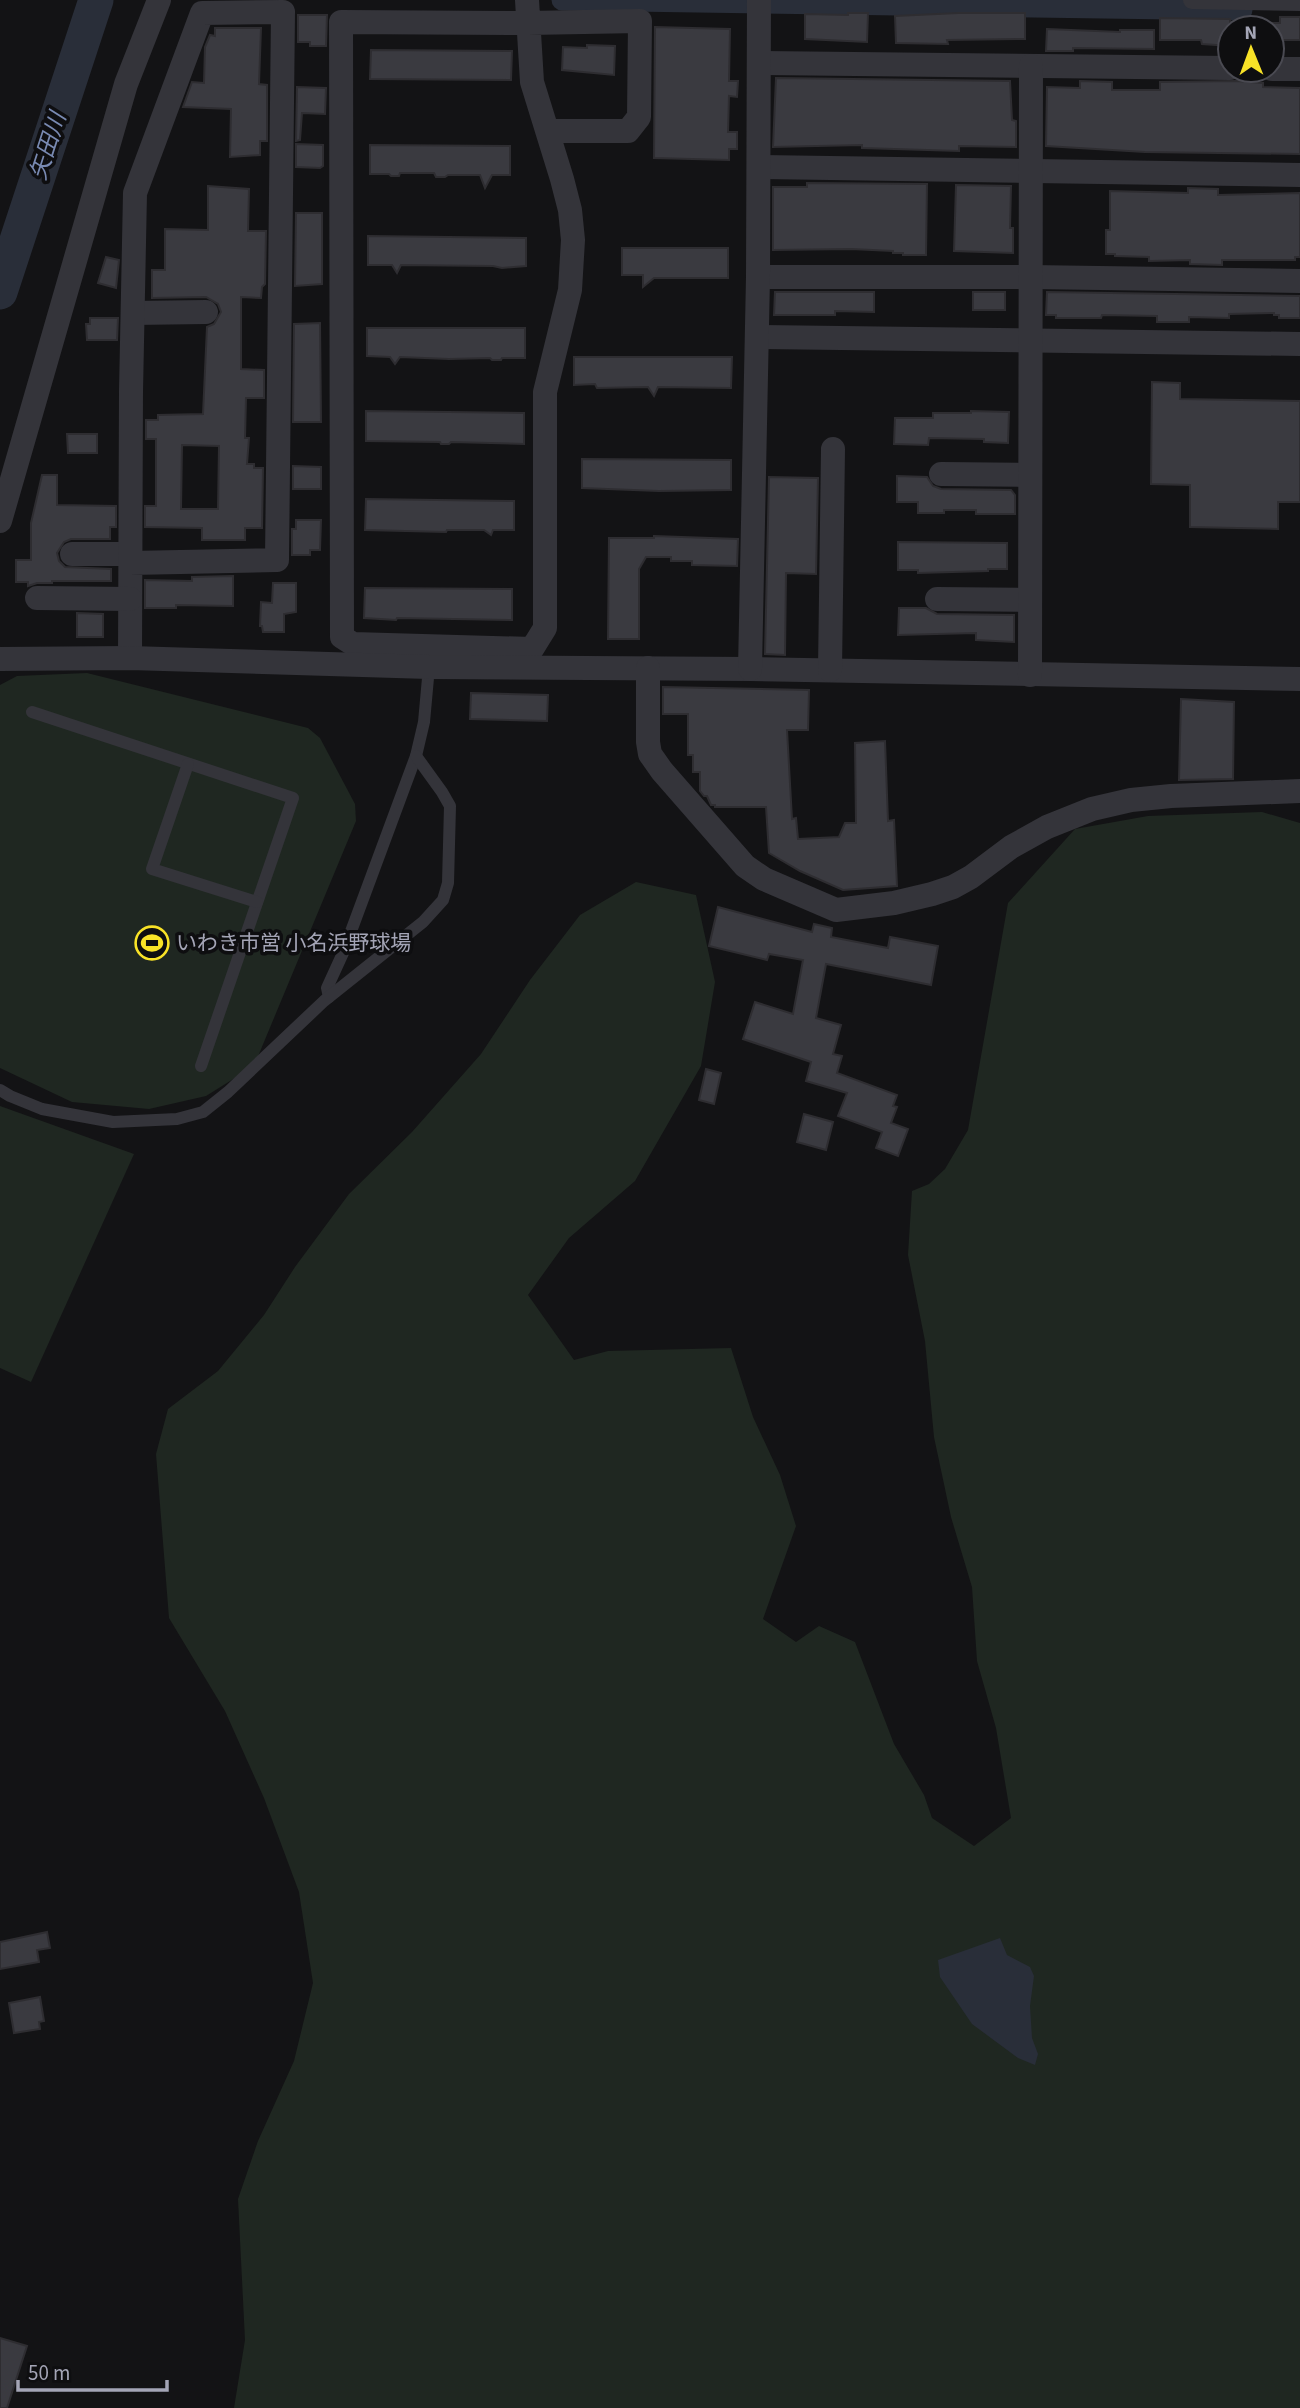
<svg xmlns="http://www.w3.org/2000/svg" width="1300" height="2408" viewBox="0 0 1300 2408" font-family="'Source Sans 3','Noto Sans JP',sans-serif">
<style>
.green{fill:#1f2721}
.water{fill:#292e39}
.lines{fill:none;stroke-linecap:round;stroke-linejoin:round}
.canal{stroke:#292e39;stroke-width:21}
.river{stroke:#292e39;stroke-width:35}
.building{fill:#3a3a40;stroke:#2e2d31;stroke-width:2;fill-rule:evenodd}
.service{stroke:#34343a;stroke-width:12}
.pedestrian{stroke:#34343a;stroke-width:18}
.minor{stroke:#34343a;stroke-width:24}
.labels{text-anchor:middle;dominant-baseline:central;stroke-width:7;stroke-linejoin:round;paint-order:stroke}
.poi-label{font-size:21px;fill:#a4a5b6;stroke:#0e0e10;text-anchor:start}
.water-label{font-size:23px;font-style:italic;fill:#798ab2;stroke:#0e0e10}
</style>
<rect width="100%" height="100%" fill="#131315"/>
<g class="green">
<path d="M87,673l221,55 12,10 35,66 1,17 -102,245 -48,30 -57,13 -77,-7 -72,-34v-383l17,-9z"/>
<path d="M1262,812l38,11v1585h-1066l11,-68 -7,-141 20,-58 36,-80 19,-78 -14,-91 -35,-94 -39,-87 -56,-93 -13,-164 12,-45 50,-38 46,-56 31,-48 54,-73 63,-62 69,-78 49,-74 50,-65 56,-33 60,13 19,87 -14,84 -66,115 -66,57 -41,57 46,65 34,-9 123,-3 22,69 27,58 16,51 -33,93 33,23 23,-16 36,16 39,102 30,51 8,23 42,28 37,-28 -15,-90 -19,-67 -5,-74 -21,-70 -17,-80 -9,-96 -17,-86 4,-64 17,-7 16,-15 23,-39 40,-227 67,-74 73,-13z"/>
<path d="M0,1106l134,48 -103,228 -31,-14z"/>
</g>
<path class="water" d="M1000,1938l7,17 23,12 4,9 -4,30 2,32 6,16 -3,11 -17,-7 -46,-34 -32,-47 -2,-17z"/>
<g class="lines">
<path class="canal" d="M562,0l680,10"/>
<path class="river" d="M0,292l96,-292"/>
</g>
<g class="building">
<path d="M848,13h20l-1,29 -62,-3v-25l43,1z"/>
<path d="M958,13h67v26l-78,1 1,4 -52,-1 -1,-27z"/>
<path d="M298,15h29l-1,31h-16v-4h-12z"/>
<path d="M1280,17h20v23h-28v-17h8z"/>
<path d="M1160,18l70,1v27l-28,-2 -1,-4h-41z"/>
<path d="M655,27l75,2 -1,52h9l-1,16 -8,-1 -1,36h9v17h-8v11l-75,-2z"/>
<path d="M215,28h46l-2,56 8,1v56h-7v14l-30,2 1,-48 -48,-2 9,-25 12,1 1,-36 5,-12 5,1z"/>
<path d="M1047,29l73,3v-2h34v19l-81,-1v3h-27z"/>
<path d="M587,45l28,1 -1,29 -52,-5 1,-23 24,1z"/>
<path d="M371,50l141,1 -1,29 -141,-1z"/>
<path d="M776,78l234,3 2,39 4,1v26l-57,-1v5l-97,-3v-3l-89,2z"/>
<path d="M1080,81l32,1v8h48v-8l77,-1 26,2v4l37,1v66l-155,-2 -99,-6 1,-59 33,1z"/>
<path d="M297,87l29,1 -1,26 -23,-1 -2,27 -4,1z"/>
<path d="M296,144l27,1v21l-3,2 -24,-1z"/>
<path d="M370,145l140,1v29h-18l-7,13 -5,-13h-32l-3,2h-9l-2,-4h-34l-1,3h-8l-2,-2h-19z"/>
<path d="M807,183l120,1 -1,71h-23v-2h-10v-2l-42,-2 -78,1v-63h34z"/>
<path d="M956,185l55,1 -1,42h3v25l-59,-2z"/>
<path d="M208,186l41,3 -1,42h18l-1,53 -3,3 -1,11 -20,-1v72l23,1v28h-18l-1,40h4l-2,26h7v4h9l-1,60h-17v12h-43v-12l-57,-1v-21h11v-67h-10v-19h12v-5l45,-1 4,-87 7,-3 7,-12 -3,-8 -12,-7 -54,1v-28h13v-41l43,1zM182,445l37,1 -1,63h-37z"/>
<path d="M1188,188l30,1v6l82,-2v64h-5v3h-73v5l-32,-1v-4l-41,1v-4l-34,-1v-2h-9v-24h4v-39l78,2z"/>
<path d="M296,213h26v71l-27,2z"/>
<path d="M368,236l158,2v28l-24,2 -9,-2 -92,-1 -4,8 -5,-8h-24z"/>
<path d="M622,248h106v30h-74l-11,9v-12h-21z"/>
<path d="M106,257l13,3 -3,28 -18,-5z"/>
<path d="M775,292h99v20l-39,-1v4h-61z"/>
<rect x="973" y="292" width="32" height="18"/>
<path d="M1047,292l253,4v22h-21v-3h-5v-2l-45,1v4l-40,-1v5h-32v-6l-55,-1 -1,3h-45v-3h-10z"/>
<path d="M90,318h28l-1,22h-30l-1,-16h4z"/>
<path d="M320,323l1,99h-28l1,-98z"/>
<path d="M367,328h158v30h-23l-1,2h-9l-2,-2 -41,1 -49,-2 -5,7 -5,-7 -23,-1z"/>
<path d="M574,357h158l-1,31 -73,-1 -4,9 -6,-9 -51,1 -2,-4 -21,1z"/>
<path d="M1152,382l28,1v16l120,2v101h-22v27l-88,-2v-42l-39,-1z"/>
<path d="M366,411l158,2v31l-73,-2 -2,2h-8l-1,-2 -74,-1z"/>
<path d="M971,411l38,1 -1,31 -24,-1v-3l-55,-1 -1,7 -34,-1 1,-26h38v-5h38z"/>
<path d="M67,434h30v19h-29z"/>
<path d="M582,459l149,1v30l-72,1 -77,-3z"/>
<path d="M293,466l28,1v22h-28z"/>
<path d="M42,475h15v30l59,1v21h-6v12h-39l-7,3 -7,11 2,8 6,6 46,2v12h-59v2h-15l-9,3v-4h-12v-22h15v-37z"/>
<path d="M897,476l30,1 6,9 8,3 70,1 4,5v19h-39v-4h-32v3h-26v-11h-21z"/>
<path d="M769,477l49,1 -2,96 -30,-1 -1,82 -20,-1z"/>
<path d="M366,499l148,2v29h-21l-2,5 -7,-5h-37l-1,2 -81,-2z"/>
<path d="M296,520h25l-1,30h-10v5h-18v-26h4z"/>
<path d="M654,536l84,3 -1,27 -45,-1v-4h-21v-4h-25l-7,12v70h-31l1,-101h45z"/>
<path d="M898,542l109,1v26h-19v2l-70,2v-3h-20z"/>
<path d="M233,576v30l-57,-1v3h-31v-28l47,1v-4z"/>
<path d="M273,583h23v29l-12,2v18h-21l-1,-6h-2l1,-24 11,1z"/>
<path d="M365,588l147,1v31l-115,-2 -1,2 -32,-2z"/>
<path d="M899,608h27l11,6 77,1v27l-38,-2v-7l-78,2z"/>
<path d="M77,613l26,1v23h-26z"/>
<path d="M663,687l146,3 -1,40h-21l5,89 4,-1 2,21 41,-2 6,-14h11l-1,-80 30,-2 3,80 6,-1 3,66 -54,4 -43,-19 -31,-18 -3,-46h-51v-2h-4l-4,-9h-3l-4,-5v-19h-7v-17h-5v-41h-25z"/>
<path d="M471,693l77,2 -1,26 -77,-2z"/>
<path d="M1181,699l53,3 -1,77 -54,1z"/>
<path d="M718,907l94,25 2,-8 18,4 -1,9 57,11 2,-11 48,9 -7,39 -105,-21 -10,54 25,7 -8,29 9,2 -5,17 60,22 -4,11 4,1 -6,16 17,6 -10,27 -22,-8 6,-16 -44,-16 9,-23 -41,-12 5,-19 -68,-23 12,-37 38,12 10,-54 -34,-6 -2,6 -58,-14z"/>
<path d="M706,1069l15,4 -7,31 -15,-4z"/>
<path d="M804,1114l29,8 -7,28 -29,-8z"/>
<path d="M47,1932l3,16 -13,2 2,12 -39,7v-27z"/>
<path d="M40,1997l4,24 -5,1 1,7 -26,4 -5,-30z"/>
<path d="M0,2338l27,8 -20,62h-7z"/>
</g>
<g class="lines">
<g class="service">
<path d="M32,712l261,86 -92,268"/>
<path d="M188,764l-36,105 105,33"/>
<path d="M329,997l-2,-9 16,-35 73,-197 8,-34 5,-55"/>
<path d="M0,1090l10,6 32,13 71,13 64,-3 26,-7 25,-20 96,-91 99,-79 20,-22 5,-17 2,-77 -8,-14 -26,-36"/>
</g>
<path class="pedestrian" d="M1192,0l108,2"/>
<g class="minor">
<path d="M527,0l5,82 30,97 8,31 3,30 -3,50 -25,102v236l-13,21 -179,-5 -11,-7 -1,-615 187,1 112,-2 -1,96 -11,14h-80"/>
<path d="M759,63l471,5"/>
<path d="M1272,69h28"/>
<path d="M759,167l541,8"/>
<path d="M758,277h273l269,4"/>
<path d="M133,313l73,-1"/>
<path d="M757,337l543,7"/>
<path d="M941,474l89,1"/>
<path d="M0,521l126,-437 33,-84"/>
<path d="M72,554h58"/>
<path d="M130,563l147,-3 6,-548 -81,1 -67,180 -4,199 -1,266"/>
<path d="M37,598l93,1"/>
<path d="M937,599l93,1"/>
<path d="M0,659l130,-1 299,9 321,2 550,10"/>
<path d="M648,668v74l2,12 12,17 83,95 19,13 72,31 58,-7 38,-9 21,-7 18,-10 40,-30 36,-20 45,-18 39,-9 40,-4 129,-5"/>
<path d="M750,669l8,-392 1,-277"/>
<path d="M830,670l3,-221"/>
<path d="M1030,675l1,-609"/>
</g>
</g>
<defs>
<symbol id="stadium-ring" viewBox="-11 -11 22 22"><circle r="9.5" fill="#0e0e10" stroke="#f8e227" stroke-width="1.5"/><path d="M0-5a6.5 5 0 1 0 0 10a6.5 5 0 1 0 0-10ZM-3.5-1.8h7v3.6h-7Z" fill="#f8e227"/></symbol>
</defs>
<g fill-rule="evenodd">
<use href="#stadium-ring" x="133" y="924" width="38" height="38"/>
</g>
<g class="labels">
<g class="poi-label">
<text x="176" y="943">いわき市営 小名浜野球場</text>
</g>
<g class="water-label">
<text transform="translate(48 146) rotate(-72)">矢田川</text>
</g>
</g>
<g transform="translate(1251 49) rotate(359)"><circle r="33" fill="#0e0e10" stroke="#4a4a52" stroke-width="2"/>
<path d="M0-5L12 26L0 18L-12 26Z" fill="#f8e227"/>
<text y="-10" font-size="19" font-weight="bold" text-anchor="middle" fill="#a4a5b6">N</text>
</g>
<path d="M18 2380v10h149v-10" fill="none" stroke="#a4a5b6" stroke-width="3.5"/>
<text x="28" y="2380" font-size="21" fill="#a4a5b6" stroke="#0e0e10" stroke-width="5" paint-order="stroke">50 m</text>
</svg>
